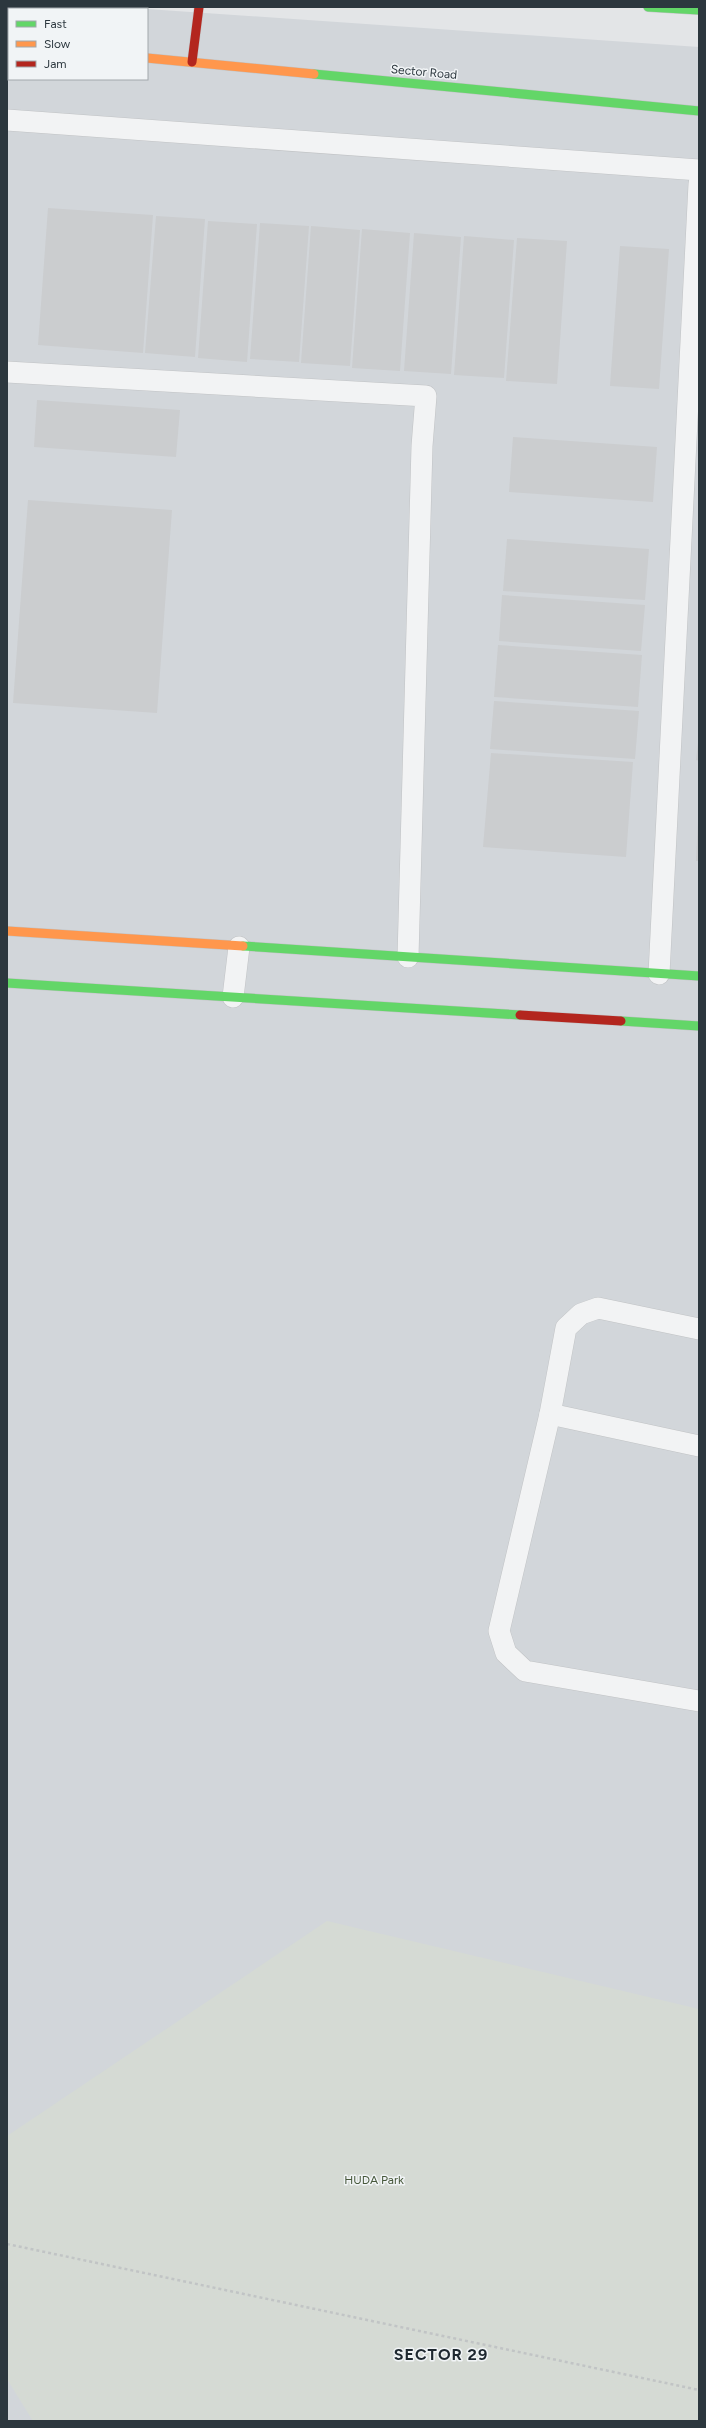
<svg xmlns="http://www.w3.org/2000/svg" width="706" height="2428" viewBox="0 0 706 2428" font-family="Figtree,sans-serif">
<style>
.built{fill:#d2d6da}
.green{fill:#d5dad4}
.building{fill:#cbcdcf}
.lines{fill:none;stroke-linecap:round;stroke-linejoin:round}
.lane-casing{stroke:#c1c3c5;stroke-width:22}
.fast-casing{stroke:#c1c3c5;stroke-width:10}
.slow-casing{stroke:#c1c3c5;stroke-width:10}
.jam-casing{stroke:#c1c3c5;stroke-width:10}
.path{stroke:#c1c4c5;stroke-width:2.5;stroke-dasharray:3 3;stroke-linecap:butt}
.lane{stroke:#f2f3f4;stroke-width:21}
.fast{stroke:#63d668;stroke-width:9}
.slow{stroke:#ff974d;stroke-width:9}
.jam{stroke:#b3261e;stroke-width:9}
.labels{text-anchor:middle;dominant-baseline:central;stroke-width:3;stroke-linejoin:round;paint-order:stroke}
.street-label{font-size:12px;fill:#2c373e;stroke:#f1f4f6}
.park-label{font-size:12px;fill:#47583b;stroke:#f1f4f6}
.district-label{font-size:16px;font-weight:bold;letter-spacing:1px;fill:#1e282f;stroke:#f1f4f6}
</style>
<rect width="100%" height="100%" fill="#e3e5e7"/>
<path class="built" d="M7,7l138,2h-136v70h138v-70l552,38v2374h-692z"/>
<path class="green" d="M327,1921l372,88v412h-666l-26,-42v-243z"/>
<g class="building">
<path d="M48,208l105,7 -10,138 -105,-8z"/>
<path d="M156,216l49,3 -10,138 -50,-4z"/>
<path d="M208,221l49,3 -10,138 -49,-4z"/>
<path d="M260,223l49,3 -10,136 -49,-3z"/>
<path d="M311,226l49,4 -10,136 -49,-3z"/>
<path d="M362,229l48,4 -10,138 -48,-3z"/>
<path d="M414,233l47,4 -10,137 -47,-3z"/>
<path d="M464,236l50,4 -10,138 -50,-3z"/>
<path d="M517,238l50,3 -10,143 -51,-3z"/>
<path d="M620,246l49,3 -10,140 -49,-3z"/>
<path d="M37,400l143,10 -4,47 -142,-10z"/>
<path d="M513,437l144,10 -4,55 -144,-10z"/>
<path d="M28,500l144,10 -15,203 -144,-10z"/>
<path d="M507,539l142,10 -4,51 -142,-9z"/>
<path d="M502,595l143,10 -4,46 -142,-10z"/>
<path d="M498,645l144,10 -4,52 -144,-10z"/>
<path d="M494,701l145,10 -4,48 -145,-10z"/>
<path d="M698,743h1v18l-3,-1z"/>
<path d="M491,753l142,9 -7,95 -143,-10z"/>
<path d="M698,821h1v40h-3z"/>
</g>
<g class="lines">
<defs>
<g id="lane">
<path d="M7,120l692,50"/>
<path d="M7,372l419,24 -4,50 -14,511"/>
<path d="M659,974l40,-790"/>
<path d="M233,997l6,-50"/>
<path d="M699,1329l-101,-21 -17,6 -15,14 -16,86 -51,217 7,22 19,18 174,30"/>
<path d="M550,1414l149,32"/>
</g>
<g id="fast">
<path d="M129,7v2"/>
<path d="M648,7l51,3"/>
<path d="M7,45h2"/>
<path d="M314,74l385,37"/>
<path d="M243,946l456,30"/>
<path d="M7,983l513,32"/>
<path d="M621,1021l78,5"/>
</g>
<g id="slow">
<path d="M147,58l167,16"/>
<path d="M7,931l236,15"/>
</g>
<g id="jam">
<path d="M192,62l7,-55"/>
<path d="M520,1015l101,6"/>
</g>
</defs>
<use href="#lane" class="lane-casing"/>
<use href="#fast" class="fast-casing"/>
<use href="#slow" class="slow-casing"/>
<use href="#jam" class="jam-casing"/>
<path class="path" d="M7,2244l692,146"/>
<use href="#lane" class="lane"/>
<use href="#fast" class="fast"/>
<use href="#slow" class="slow"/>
<use href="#jam" class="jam"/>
</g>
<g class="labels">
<g class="street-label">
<text transform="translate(424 72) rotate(5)">Sector Road</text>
</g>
<g class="park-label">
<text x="374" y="2180">HUDA Park</text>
</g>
<g class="district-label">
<text x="441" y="2354">SECTOR 29</text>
</g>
</g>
<rect width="706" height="2428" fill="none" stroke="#2c373e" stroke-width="16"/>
<rect x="8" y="8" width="140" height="72" fill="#f1f4f6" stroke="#a2a8ac"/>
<rect x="16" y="21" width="20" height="6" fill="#63d668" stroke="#a2a8ac"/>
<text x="44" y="28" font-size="12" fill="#2c373e">Fast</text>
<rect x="16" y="41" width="20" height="6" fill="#ff974d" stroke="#a2a8ac"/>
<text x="44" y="48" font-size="12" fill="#2c373e">Slow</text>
<rect x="16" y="61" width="20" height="6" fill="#b3261e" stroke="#a2a8ac"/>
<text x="44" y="68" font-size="12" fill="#2c373e">Jam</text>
</svg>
